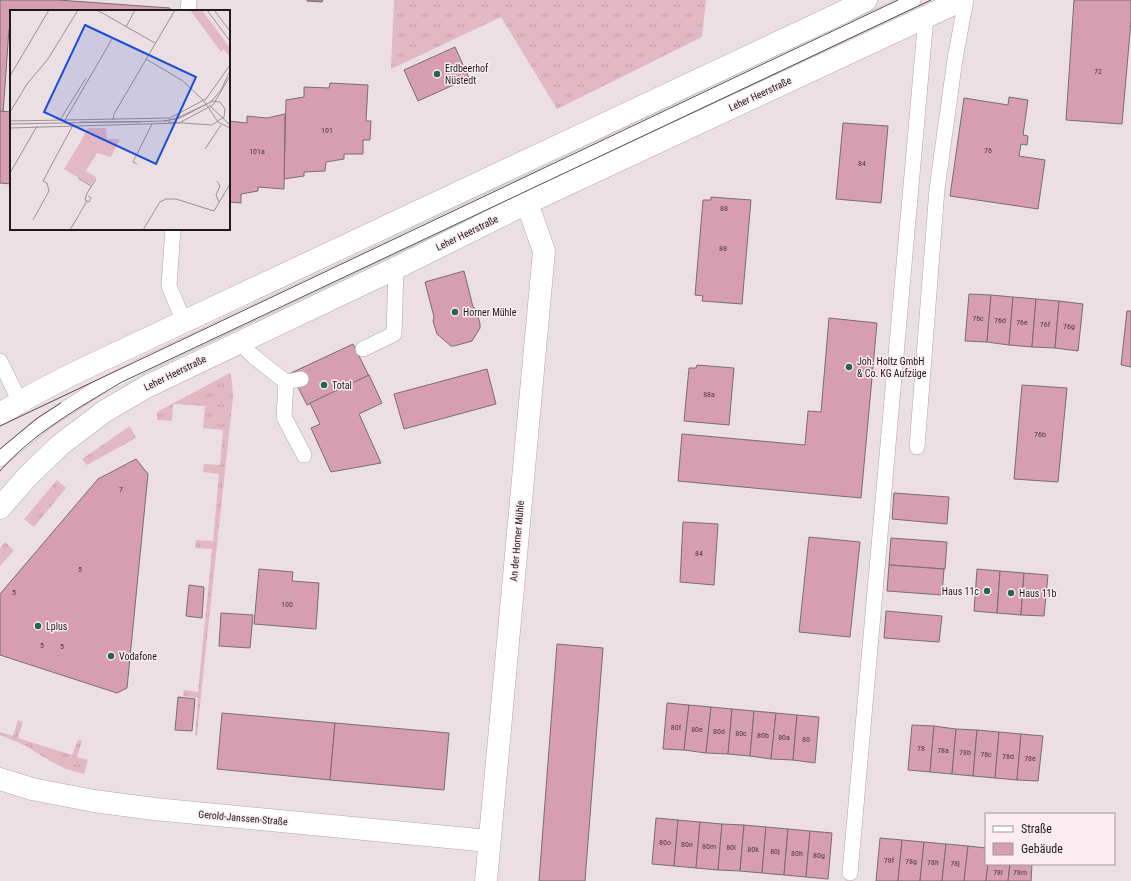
<svg xmlns="http://www.w3.org/2000/svg" width="1131" height="881" viewBox="0 0 1131 881" font-family="'Roboto Condensed',sans-serif">
<style>
.grass{fill:url(#grass-tufts)}
.building{fill:#d69eb0;stroke:#796d70}
.lines{fill:none;stroke-linecap:round;stroke-linejoin:round}
.service-casing{stroke:#b2a5a9;stroke-width:16}
.minor-casing{stroke:#b2a5a9;stroke-width:23}
.secondary-casing{stroke:#b2a5a9;stroke-width:23}
.service{stroke:#fff;stroke-width:15}
.minor{stroke:#fff;stroke-width:22}
.secondary{stroke:#fff;stroke-width:22}
.tram{stroke:#534d4f;stroke-width:1}
.poi-dot{fill:#286550;stroke:#faecf0;stroke-width:1.5}
.labels{text-anchor:middle;dominant-baseline:central;stroke-width:3;stroke-linejoin:round;paint-order:stroke}
.number-label{font-size:8px;fill:#4d3c41}
.poi-label{font-size:10px;fill:#1f1b1c;stroke:#faecf0;text-anchor:start}
.street-label{font-size:10px;fill:#1f1b1c;stroke:#faecf0}
.inset-road{fill:none;stroke:#9a9193;stroke-width:1}
.view{fill:#1d4ed8;fill-opacity:0.15;stroke:#1d4ed8;stroke-width:2}
.inset-edge{fill:none;stroke:#1f1b1c;stroke-width:2}
</style>
<defs>
<pattern id="grass-tufts" width="24" height="20" patternUnits="userSpaceOnUse"><rect width="24" height="20" fill="#e3b8c5"/><path d="M3 7l-1-3M5 7V3M7 7l1-3M15 17l-1-3M17 17v-4M19 17l1-3" fill="none" stroke="#c29ea9"/></pattern>
</defs>
<rect width="100%" height="100%" fill="#ecdfe3"/>
<g class="grass">
<path d="M394,0h312l-4,37 -145,72 -56,-92 -110,52z"/>
<path d="M230,373l2,8 1,16 -27,250 -9,88h-2l3,-37 -15,-2 1,-6 14,2 14,-143 -17,-1 1,-8 17,1 6,-67 -16,-2 1,-8 16,1 3,-35 -20,-2 2,-22 -32,-2 -1,17 -15,-1v-8z"/>
<path d="M130,426l6,12 -49,27 -5,-6z"/>
<path d="M57,480l9,8 -32,39 -10,-8z"/>
<path d="M5,542l9,8 -14,16v-18z"/>
<path d="M18,720l5,2 -5,16 54,17 6,-15 4,1 -5,16 11,3 -4,14 -18,-5 -16,-8 -24,-15 -26,-11v-3l13,4z"/>
</g>
<g class="building">
<path d="M0,0h58l112,8v3h-159v19l-2,-1 -9,127z"/>
<path d="M307,0h16l-1,2 -15,-1z"/>
<path d="M1074,0h57v21l-9,103 -56,-4z"/>
<path d="M455,47l14,31 -51,23 -14,-31z"/>
<path d="M330,83l38,2 -2,36h5l-1,19h-7v14h-19v5l-18,3 -1,9 -21,1v4l-20,3 2,-79 18,-3v-10l25,1z"/>
<path d="M1009,97l19,3 -5,35 5,1 -1,9 -6,-1 -2,12 26,4 -7,49 -88,-13 14,-98 44,7z"/>
<path d="M0,111l11,1v72l-11,-1z"/>
<path d="M285,114l-1,75 -26,-2v4l-17,3v9l-12,-1v-81l18,2v-7l20,2z"/>
<path d="M843,123l45,3 -7,77 -45,-4z"/>
<path d="M711,197l40,3 -9,104 -40,-3 1,-5 -8,-1 8,-95h8z"/>
<path d="M464,271l9,36 3,2 4,15v4l-8,13 -18,5h-3l-14,-12 -4,-13 1,-4 -9,-35z"/>
<path d="M969,294l22,1 -4,47 -22,-1z"/>
<path d="M991,295l22,2 -4,48 -22,-3z"/>
<path d="M1013,297l23,2 -4,48 -23,-2z"/>
<path d="M1036,299l23,2 -4,47 -23,-1z"/>
<path d="M1059,301l24,3 -5,47 -23,-3z"/>
<path d="M1127,311h4v56l-10,-2z"/>
<path d="M829,318l48,5 -16,175 -183,-17 4,-47 123,11 3,-34 13,1z"/>
<path d="M353,344l16,32 -62,29 -16,-32z"/>
<path d="M697,365l37,3 -5,57 -45,-4 5,-53h7z"/>
<path d="M487,369l9,35 -92,25 -10,-35z"/>
<path d="M369,375l13,28 -23,11 22,49 -50,9 -20,-44 9,-4 -10,-21z"/>
<path d="M1022,385l45,3 -9,94 -44,-3z"/>
<path d="M136,459l12,15 -21,214 -10,5 -117,-38v-61l98,-115z"/>
<path d="M894,493l55,4 -2,27 -55,-5z"/>
<path d="M683,522l35,2 -4,61 -34,-3z"/>
<path d="M809,537l51,5 -10,95 -51,-5z"/>
<path d="M891,538l56,4 -2,27 -56,-4z"/>
<path d="M889,565l55,4 -2,26 -55,-4z"/>
<path d="M259,569l34,3 -1,9 27,2 -3,46 -62,-5z"/>
<path d="M977,569l23,2 -3,42 -23,-2z"/>
<path d="M1000,571l24,2 -3,42 -24,-2z"/>
<path d="M1024,573l24,2 -4,41 -23,-1z"/>
<path d="M189,585l15,2 -2,31 -16,-2z"/>
<path d="M886,611l56,5 -3,26 -55,-4z"/>
<path d="M221,613l32,2 -3,33 -31,-2z"/>
<path d="M557,644l46,4 -18,233h-46z"/>
<path d="M178,697l17,2 -3,32 -17,-1z"/>
<path d="M667,703l22,2 -5,45 -21,-1z"/>
<path d="M689,705l22,2 -5,46 -22,-3z"/>
<path d="M711,707l21,2 -4,45 -22,-1z"/>
<path d="M732,709l22,2 -4,45 -22,-2z"/>
<path d="M754,711l22,2 -5,46 -21,-3z"/>
<path d="M222,713l113,10 -5,57 -113,-11z"/>
<path d="M776,713l21,2 -4,45 -22,-1z"/>
<path d="M797,715l22,2 -4,46 -22,-3z"/>
<path d="M335,723l114,10 -5,57 -114,-10z"/>
<path d="M912,725l22,1 -4,46 -22,-2z"/>
<path d="M934,726l22,3 -4,45 -22,-2z"/>
<path d="M956,729l21,1 -4,46 -21,-2z"/>
<path d="M977,730l22,2 -4,46 -22,-2z"/>
<path d="M999,732l22,2 -4,46 -22,-2z"/>
<path d="M1021,734l22,2 -5,45 -21,-1z"/>
<path d="M656,818l22,2 -4,46 -22,-2z"/>
<path d="M678,820l22,2 -4,46 -22,-2z"/>
<path d="M700,822l22,2 -4,46 -22,-2z"/>
<path d="M722,824l22,1 -4,46 -22,-1z"/>
<path d="M744,825l22,2 -4,46 -22,-2z"/>
<path d="M766,827l22,2 -4,46 -22,-2z"/>
<path d="M788,829l22,2 -4,46 -22,-2z"/>
<path d="M810,831l22,2 -4,46 -22,-2z"/>
<path d="M880,838l22,2 -4,41h-22z"/>
<path d="M902,840l22,2 -4,39h-22z"/>
<path d="M924,842l22,2 -4,37h-22z"/>
<path d="M946,844l22,2 -4,35h-22z"/>
<path d="M968,846l18,2v16h2l-2,17h-22z"/>
<path d="M988,864h22l-2,17h-22z"/>
<path d="M1010,864h22l-1,17h-23z"/>
</g>
<g class="lines">
<defs>
<g id="service">
<path d="M188,11l1,-11"/>
<path d="M173,229l-4,57 15,36"/>
<path d="M239,342l15,15 32,25 15,-3"/>
<path d="M363,349l31,-15 2,-66"/>
<path d="M0,361l20,41"/>
<path d="M286,382l-2,35 20,38"/>
<path d="M917,447l20,-258 18,-130 11,-59"/>
<path d="M0,459l48,-39 45,-29 44,-23 776,-368"/>
<path d="M850,873l76,-856"/>
</g>
<g id="minor">
<path d="M0,779l32,10 62,12 60,8 335,32"/>
<path d="M486,881l58,-630 -17,-48"/>
</g>
<g id="secondary">
<path d="M0,414c27,-17 54,-31 83,-45l758,-356 25,-13"/>
<path d="M0,508l27,-31 33,-32 45,-34 41,-24 250,-119 131,-65 435,-203"/>
</g>
</defs>
<use href="#service" class="service-casing"/>
<use href="#minor" class="minor-casing"/>
<use href="#secondary" class="secondary-casing"/>
<use href="#service" class="service"/>
<use href="#minor" class="minor"/>
<use href="#secondary" class="secondary"/>
<g class="tram">
<path d="M0,426l898,-426"/>
<path d="M0,449l36,-30 25,-16"/>
<path d="M0,471c32,-37 80,-64 122,-89l809,-382"/>
</g>
</g>
<g class="poi-dot">
<circle cx="437" cy="74" r="4"/>
<circle cx="455" cy="312" r="4"/>
<circle cx="849" cy="367" r="4"/>
<circle cx="324" cy="385" r="4"/>
<circle cx="987" cy="591" r="4"/>
<circle cx="1011" cy="593" r="4"/>
<circle cx="38" cy="626" r="4"/>
<circle cx="111" cy="656" r="4"/>
</g>
<g class="labels">
<g class="number-label">
<text x="1098" y="71">72</text>
<text x="327" y="130">101</text>
<text x="988" y="150">76</text>
<text x="257" y="151">101a</text>
<text x="862" y="163">84</text>
<text x="724" y="208">88</text>
<text x="723" y="248">88</text>
<text x="978" y="318">76c</text>
<text x="1000" y="320">76d</text>
<text x="1022" y="322">76e</text>
<text x="1045" y="324">76f</text>
<text x="1069" y="326">76g</text>
<text x="709" y="394">88a</text>
<text x="1040" y="434">76b</text>
<text x="121" y="489">7</text>
<text x="699" y="553">84</text>
<text x="80" y="569">5</text>
<text x="14" y="592">5</text>
<text x="287" y="604">100</text>
<text x="42" y="645">5</text>
<text x="62" y="646">5</text>
<text x="676" y="727">80f</text>
<text x="697" y="729">80e</text>
<text x="719" y="731">80d</text>
<text x="741" y="733">80c</text>
<text x="763" y="735">80b</text>
<text x="784" y="737">80a</text>
<text x="806" y="739">80</text>
<text x="921" y="748">78</text>
<text x="943" y="750">78a</text>
<text x="965" y="752">78b</text>
<text x="986" y="754">78c</text>
<text x="1008" y="756">78d</text>
<text x="1030" y="758">78e</text>
<text x="665" y="842">80o</text>
<text x="687" y="844">80n</text>
<text x="709" y="846">80m</text>
<text x="731" y="847">80l</text>
<text x="753" y="849">80k</text>
<text x="775" y="851">80j</text>
<text x="797" y="853">80h</text>
<text x="819" y="855">80g</text>
<text x="889" y="860">78f</text>
<text x="911" y="861">78g</text>
<text x="933" y="862">78h</text>
<text x="955" y="863">78j</text>
<text x="998" y="872">78l</text>
<text x="1020" y="872">78m</text>
</g>
<g class="poi-label">
<text x="445" y="68">Erdbeerhof<tspan x="445" dy="12">Nüstedt</tspan></text>
<text x="463" y="312">Horner Mühle</text>
<text x="857" y="361">Joh. Holtz GmbH<tspan x="857" dy="12">&amp; Co. KG Aufzüge</tspan></text>
<text x="332" y="385">Total</text>
<text x="979" y="591" text-anchor="end">Haus 11c</text>
<text x="1019" y="593">Haus 11b</text>
<text x="46" y="626">Lplus</text>
<text x="119" y="656">Vodafone</text>
</g>
<g class="street-label">
<text transform="translate(760 94) rotate(-25)">Leher Heerstraße</text>
<text transform="translate(467 233) rotate(-26)">Leher Heerstraße</text>
<text transform="translate(175 373) rotate(-26)">Leher Heerstraße</text>
<text transform="translate(517 541) rotate(-85)">An der Horner Mühle</text>
<text transform="translate(243 818) rotate(5)">Gerold-Janssen-Straße</text>
</g>
</g>
<g transform="translate(10 10)">
<rect width="220" height="220" fill="#ecdfe3"/>
<path d="M78,118h18l1,11h13l-9,18 -14,-4 -10,16 -15,-10zM59,151l27,16 -5,8 -27,-16z" fill="#e3b8c5"/>
<path d="M180,0h12l28,38v9l-7,-8 -2,3zM74,126l1,1 -13,22 15,10 -1,2 -17,-10z" fill="#e3b8c5"/>
<path class="inset-road" d="M87,0l58,33M197,0l23,31M204,0l16,21M116,17l9,-17M136,49l37,22 21,20M0,66l39,-66M194,91l14,21 12,6M200,93l11,-13 9,-19M199,95l21,20M0,102l17,-28 21,-25 30,-49M50,110l26,-42M55,110l47,-81M103,110l1,-6 61,-104M0,111l160,-3 36,-19 24,-34M154,111l16,-3 27,-14M70,112h61M0,114l156,-3 11,-3 36,-17 7,1 5,7 -1,8 -12,8 -44,-3M0,118l169,-5 34,-18 17,-29M195,139l16,-24M127,154l-4,-2 19,-38M0,163l27,-47M68,168l13,8M207,171l3,5 -4,9 3,7M78,186l3,2 -2,4 -4,-2 2,-7 9,-14M23,210l16,-29 -2,-8 -4,-2 30,-56M60,220l17,-29M133,220l17,-28 6,-3h10l38,12 16,-27"/>
<path class="view" d="M75,15l111,52 -40,87 -112,-52z"/>
<rect width="220" height="220" class="inset-edge"/>
</g>
<rect x="985" y="813" width="130" height="52" fill="#faecf0" stroke="#a2989b"/>
<rect x="993" y="826" width="20" height="6" fill="#ffffff" stroke="#a2989b"/>
<text x="1021" y="833" font-size="12" fill="#1f1b1c">Straße</text>
<rect x="993" y="843" width="20" height="12" fill="#d69eb0" stroke="#a2989b"/>
<text x="1021" y="853" font-size="12" fill="#1f1b1c">Gebäude</text>
</svg>
